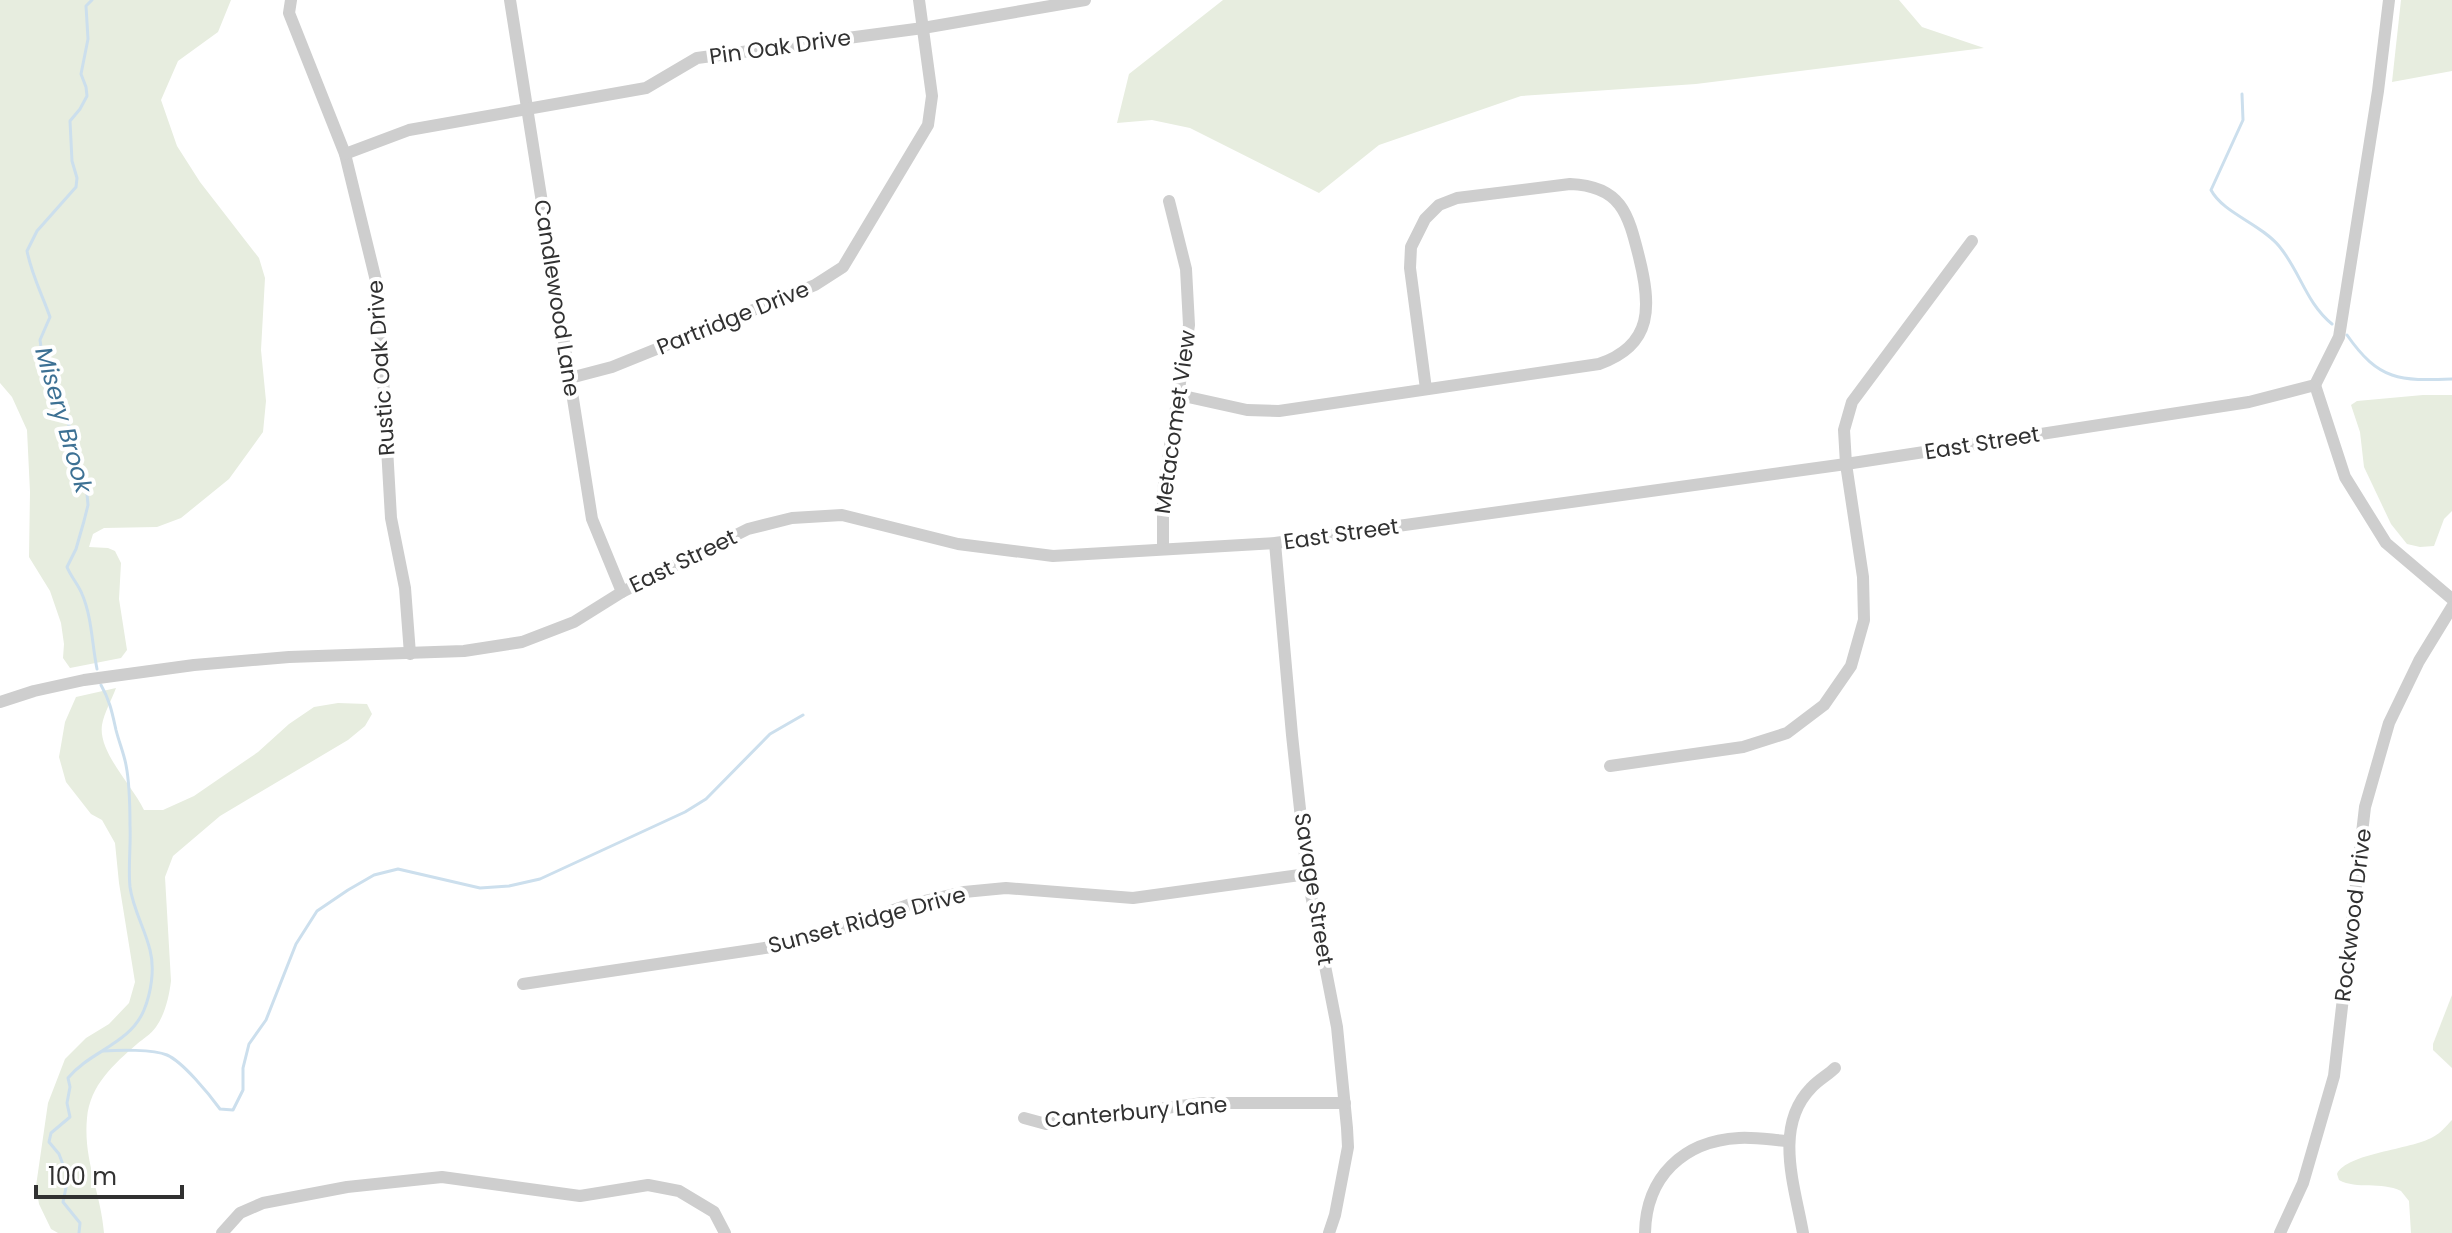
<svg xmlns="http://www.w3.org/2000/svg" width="2452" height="1233" viewBox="0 0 2452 1233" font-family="Poppins,sans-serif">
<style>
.green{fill:#e7eddf}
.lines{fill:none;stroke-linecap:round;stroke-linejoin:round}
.stream{stroke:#ccdfed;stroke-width:3}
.minor{stroke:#cecece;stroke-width:12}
.labels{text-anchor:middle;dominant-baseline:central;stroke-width:8;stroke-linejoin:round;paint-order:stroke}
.street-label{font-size:22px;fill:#313131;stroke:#fff}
.water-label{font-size:24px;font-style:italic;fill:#3d7194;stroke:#fff}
</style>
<rect width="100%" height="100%" fill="#fff"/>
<g class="green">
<path d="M0,0h231l-13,32 -40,29 -17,39 16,46 23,36 59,76 6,20 -4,72 5,51 -3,31 -34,47 -48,39 -24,9 -53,1 -11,6 -4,13 19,1 7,3 6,12 -2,36 8,51 -6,8 -51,10 -7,-10 1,-14 -3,-21 -11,-32 -21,-34 1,-65 -3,-62 -15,-33 -12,-14z"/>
<path d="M1223,0h676l23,27 62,21 -288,36 -175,12 -142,49 -60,48 -129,-65 -38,-8 -35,3 12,-49z"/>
<path d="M2401,0h51v71l-60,11z"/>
<path d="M2423,395h29v116l-8,8 -10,27 -14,1 -13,-3 -16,-20 -27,-57 -4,-35 -9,-27 6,-4z"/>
<path d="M116,688c-4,11 -12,25 -14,37 -4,27 30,60 42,85h19l31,-14 64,-44 31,-28 25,-17 24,-4 29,1 5,10 -7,12 -17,14 -128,76 -47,40 -8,21 6,104c-2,16 -6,33 -15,46 -5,7 -13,12 -19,17 -23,20 -47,41 -50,74 -4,42 14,75 17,115h-46l-7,-4 -12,-25 -3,-18 12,-83 17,-44 21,-21 23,-14 20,-21 6,-21 -16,-99 -4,-40 -13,-23 -11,-6 -25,-32 -7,-25 6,-35 11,-25z"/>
<path d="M2452,995v73l-19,-18v-6z"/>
<path d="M2452,1120v113h-41l-2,-32 -8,-10c-20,-10 -44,-1 -62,-11l-2,-6c10,-21 73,-24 96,-37 8,-4 13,-11 19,-17z"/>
</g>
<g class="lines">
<g class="stream">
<path d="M92,0l-6,6 2,33 -7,35 5,13 1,9 -7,13 -10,12 2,40 5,17 -1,9 -39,44 -10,20c5,25 15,43 23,66l-10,23 3,21 19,42 22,71 3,20 1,11 -4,16 -8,28 -9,18c4,10 11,17 15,27 10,23 10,51 15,75"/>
<path d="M2242,94l1,26 -32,70c12,23 50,34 68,56 21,25 27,57 53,78"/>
<path d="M2347,335c32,46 53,46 105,44"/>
<path d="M103,1051c15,-1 50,-2 64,4 16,7 42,39 53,54l13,1 10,-20v-22l6,-24 17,-24 30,-76 21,-33 31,-21 26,-15 24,-6 82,19 29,-2 31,-7 145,-67 21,-13 64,-65 33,-19"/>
<path d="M79,1233l1,-10 -17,-21 5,-24 -9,-24 -10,-12 2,-9 19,-16 -3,-14 3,-16 -2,-9c22,-27 62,-34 76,-68 7,-17 11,-41 6,-60 -5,-21 -17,-41 -20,-63 -2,-20 1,-41 0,-61 0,-20 0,-41 -4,-61 -2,-11 -7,-23 -10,-35 -4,-18 -6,-29 -15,-45"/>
</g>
<g class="minor">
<path d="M291,0l-2,13 56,141 33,135 13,229 14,70 5,66"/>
<path d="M510,0l82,519 30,73"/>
<path d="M345,154l64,-24 237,-42 51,-30 226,-30 162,-28"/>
<path d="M570,378l42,-11 203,-82 28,-18 85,-142 4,-29 -13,-96"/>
<path d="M2315,385l30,92 41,66 66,56"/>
<path d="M1179,395l68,15 32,1 320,-47c55,-19 52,-59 40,-107 -11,-44 -18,-71 -69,-73l-113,14 -18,7 -14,14 -14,28 -1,21 16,121"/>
<path d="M1275,543l17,192 15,139 30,153 10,101 1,19 -13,68 -6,18"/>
<path d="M1163,549v-58l26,-166 -3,-56 -17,-68"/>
<path d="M0,702l34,-11 50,-11 110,-15 95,-8 175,-6 58,-9 52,-20 48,-30 126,-63 44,-11 50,-3 116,29 95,12 222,-13 571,-79 403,-62 66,-17 24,-48 39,-246 11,-91"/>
<path d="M1610,766l133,-19 44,-14 37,-28 27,-39 13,-46 -1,-43 -17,-113 -2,-34 8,-28 120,-161"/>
<path d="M523,984l262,-39 50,-14 76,-27 53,-12 42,-4 127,10 174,-24"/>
<path d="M1024,1118l22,6 157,-21h142"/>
<path d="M222,1233l18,-20 23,-10 84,-16 95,-10 138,19 68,-11 31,6 35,21 11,21"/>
<path d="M1645,1233c1,-56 38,-92 94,-95 16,-1 33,2 49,3"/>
<path d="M1803,1233c-8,-46 -30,-106 8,-145 7,-8 17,-13 24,-20"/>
<path d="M2280,1233l23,-50 31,-107 31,-269 24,-84 30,-62 33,-54"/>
</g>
</g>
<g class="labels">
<g class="street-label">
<text transform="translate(780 47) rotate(-8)">Pin Oak Drive</text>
<text transform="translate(557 298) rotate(81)">Candlewood Lane</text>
<text transform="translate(733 318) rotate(-22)">Partridge Drive</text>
<text transform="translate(381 368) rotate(-94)">Rustic Oak Drive</text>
<text transform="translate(1175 422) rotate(-82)">Metacomet View</text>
<text transform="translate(1982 443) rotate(-9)">East Street</text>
<text transform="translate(1341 534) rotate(-8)">East Street</text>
<text transform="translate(683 561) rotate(-26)">East Street</text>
<text transform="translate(1314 889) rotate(81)">Savage Street</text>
<text transform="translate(2353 915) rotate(-83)">Rockwood Drive</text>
<text transform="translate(867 920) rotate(-15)">Sunset Ridge Drive</text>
<text transform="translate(1136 1112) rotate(-5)">Canterbury Lane</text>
</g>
<g class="water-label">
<text transform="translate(64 420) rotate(74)">Misery Brook</text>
</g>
</g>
<path d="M36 1185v12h146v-12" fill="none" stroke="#313131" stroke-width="4"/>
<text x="48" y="1185" font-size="24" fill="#313131" stroke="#ffffff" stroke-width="6" paint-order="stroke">100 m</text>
</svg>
